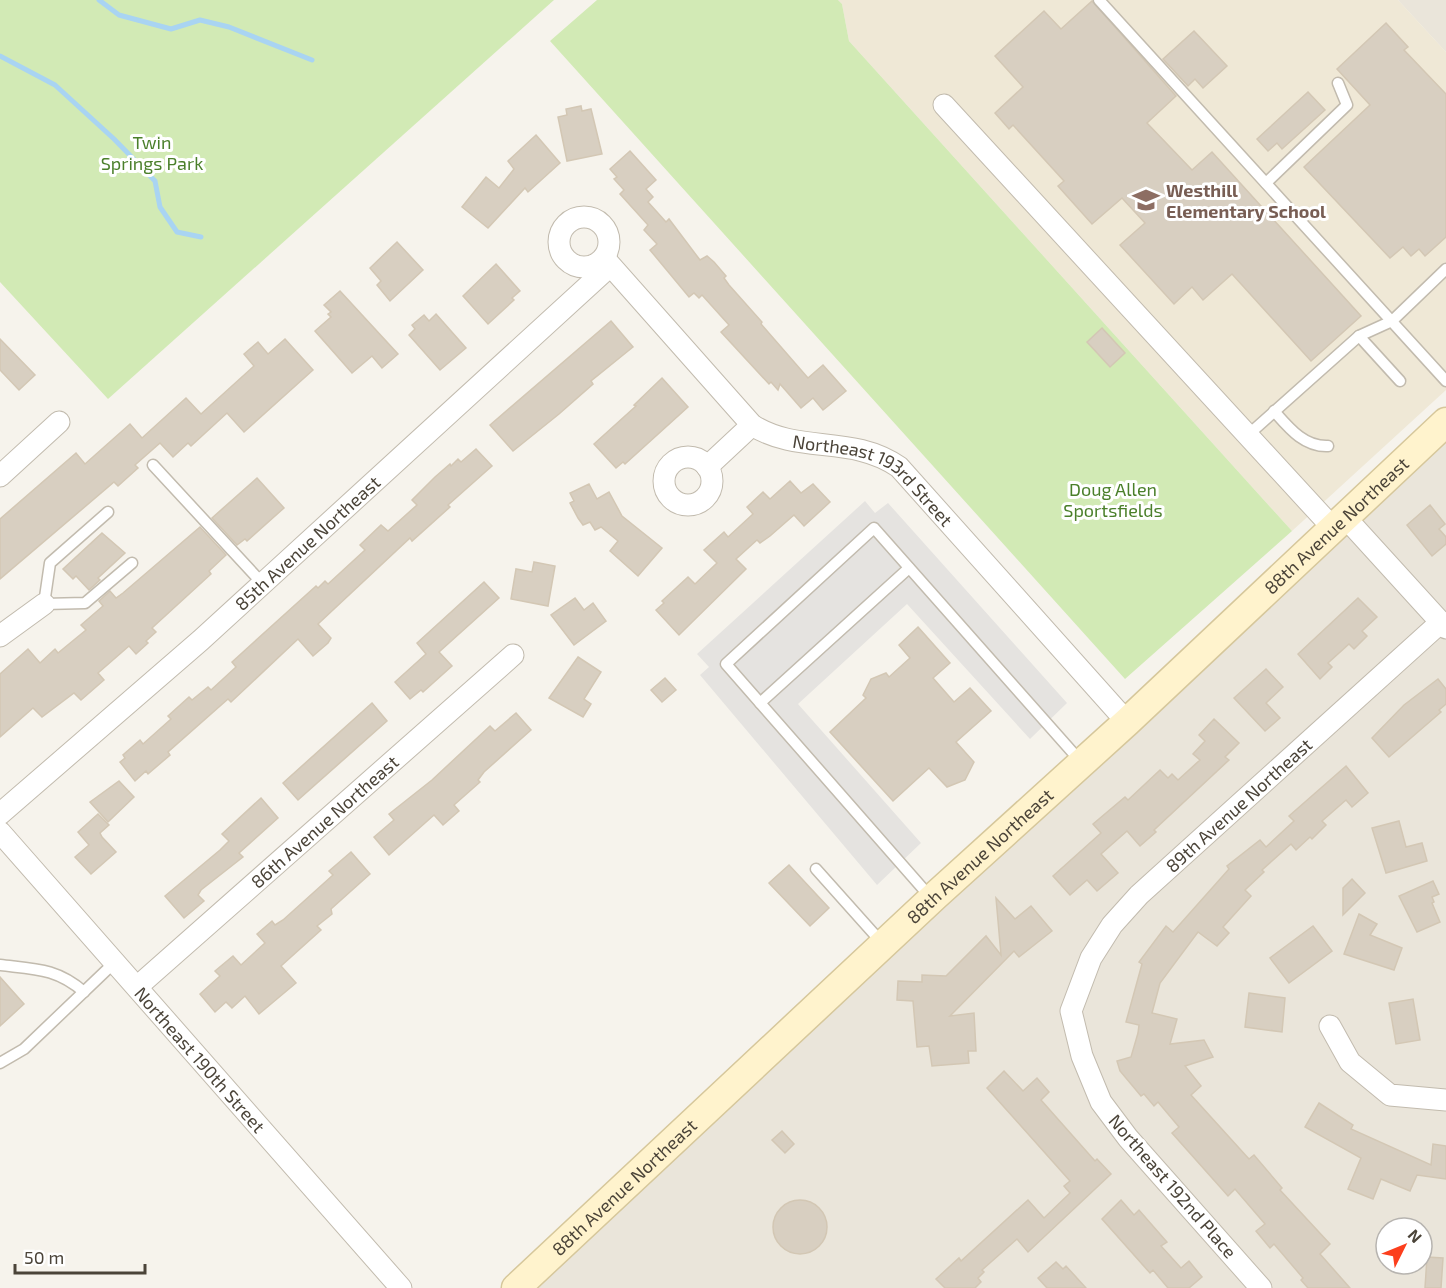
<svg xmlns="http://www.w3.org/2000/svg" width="1446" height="1288" viewBox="0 0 1446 1288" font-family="'Exo 2',sans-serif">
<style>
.residential{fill:#eae5da;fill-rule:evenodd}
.education{fill:#efe8d6}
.green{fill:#d2eab5}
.parking{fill:#e5e3e0}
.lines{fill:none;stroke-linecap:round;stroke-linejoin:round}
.stream{stroke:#a9d4f2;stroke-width:5}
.building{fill:#d8cfc1;stroke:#d3c7b4;stroke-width:1.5}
.lane-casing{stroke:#c2bbae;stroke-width:13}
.street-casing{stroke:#c2bbae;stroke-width:23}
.secondary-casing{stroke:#d6c79b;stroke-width:31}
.lane{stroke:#fff;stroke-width:10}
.street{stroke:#fff;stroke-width:21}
.secondary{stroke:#fff3cd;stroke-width:28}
.labels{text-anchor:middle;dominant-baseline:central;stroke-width:6;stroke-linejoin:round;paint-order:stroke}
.park-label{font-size:18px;fill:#4a7f2a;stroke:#fff}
.education-label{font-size:18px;font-weight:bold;fill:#785e54;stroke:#fff;text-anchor:start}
.street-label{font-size:18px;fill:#4b4439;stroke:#fff}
</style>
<rect width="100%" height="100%" fill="#f6f3ec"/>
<g class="residential">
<path d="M1398,0h48v52z"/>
<path d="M1446,422v866h-928zM1386,1228h36v36h-36z"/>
</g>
<path class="education" d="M838,0h560l48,52v338l-154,141 -443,-490 -7,-37z"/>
<g class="green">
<path d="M0,0h554l-446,399 -108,-117z"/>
<path d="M597,0h241l4,4 7,37 443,490 -167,148 -575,-638z"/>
</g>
<path class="parking" d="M865,501l10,12 13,-10 179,200 -37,36 -123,-135 -109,100 123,139 -44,42 -177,-210 9,-8 -12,-13z"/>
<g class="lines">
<g class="stream">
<path d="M99,0l20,15 52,14 29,-9 29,7 83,33"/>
<path d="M0,56l55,29 59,54 41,42 5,26 17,25 24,5"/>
</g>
</g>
<g class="building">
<path d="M1092,1l84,95 -29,27 45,47 20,-18 149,164 -50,45 -79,-87 -29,26 -11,-13 -18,17 -54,-59 25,-22 -23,-25 -30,26 -34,-38 6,-5 -51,-56 -4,4 -14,-16 28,-26 -28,-31 49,-45 17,18z"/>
<path d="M1386,23l22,24 -4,3 42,44v143l-21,19 -6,-7 -8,7 -8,-9 -13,11 -86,-91 66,-62 -33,-36z"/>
<path d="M1194,31l33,35 -24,22 -8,-9 -7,7 -25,-27z"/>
<path d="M1308,92l17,18 -43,39 -5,-6 -9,8 -11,-12z"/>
<path d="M581,106l1,5 9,-2 1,4 10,41 -35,7 -9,-44 9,-2 -1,-6z"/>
<path d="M536,135l24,28 -32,29 -3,-4 -37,40 -26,-21 24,-30 13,11 15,-19 -6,-8z"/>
<path d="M630,151l26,29 -10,9 7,8 -5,5 18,20 3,-3 31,41 7,-4 7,6 12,14 -2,2 5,7 33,37 -1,2 47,54 15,-13 23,26 -18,15 -5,4 -10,-12 -12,10 -21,-24 -2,6 -7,-8 -2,2 -48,-52 8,-7 -27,-30 -3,3 -5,-5 -5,4 -39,-47 7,-6 -13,-14 4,-5 -28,-31 4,-4 -10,-11 3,-2 -7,-8z"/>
<path d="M397,242l26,28 -33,31 -13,-16 4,-4 -11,-13z"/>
<path d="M496,264l24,27 -8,7 2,2 -26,24 -25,-28z"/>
<path d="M340,291l58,63 -16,14 -10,-12 -20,17 -37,-42 16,-14 -3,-3 3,-2 -7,-7z"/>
<path d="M436,314l30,34 -26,22 -31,-35 6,-6 -3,-4 12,-10 5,6z"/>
<path d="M611,321l22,26 -42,34 2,3 -34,30 -46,37 -23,-26z"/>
<path d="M1102,328l23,25 -15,14 -23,-25z"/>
<path d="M0,339l35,36 -16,15 -19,-20z"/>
<path d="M285,339l28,31 -69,62 -17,-19 -36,33 -3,-3 -15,14 -13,-14 -25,22 3,3 -20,18 -4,-4 -114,97v-60l76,-66 9,11 45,-40 12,14 44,-40 15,16 53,-48 -10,-12 14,-12 10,12z"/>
<path d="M662,378l26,29 -63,57 -2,-2 -7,6 -22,-24 42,-38 -2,-1z"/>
<path d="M476,449l16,17 -44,39 2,2 -38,34 -2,-3 -92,86 13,14 -3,5 -15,13 -15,-17 -67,63 -3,-3 -60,53 2,3 -22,19 -2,-3 -11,10 -15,-19 5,-4 -2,-3 17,-15 3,4 28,-25 -3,-3 21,-19 3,3 16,-13 3,3 25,-23 -4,-5 84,-76 2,2 7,-7 3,3 37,-34 -5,-5 21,-20 7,6 29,-26 -5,-5 23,-23 15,-13 1,2 7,-7 3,3z"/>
<path d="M257,478l27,30 -37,33 -2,-2 -8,6 -25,-27z"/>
<path d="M790,481l11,12 12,-9 17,18 -26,24 -10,-11 -24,21 -10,7 -3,-3 -21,19 10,10 -67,66 -23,-25 8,-7 -2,-2 26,-24 7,7 22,-21 -13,-13 20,-18 4,5 25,-23 -6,-7 16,-15 7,7z"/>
<path d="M589,484l8,15 12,-7 13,24 40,32 -24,28 -28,-25 8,-10 -17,-14 -6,3 -5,-8 -7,3 -5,-7 -8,-15 4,-2 -4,-8z"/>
<path d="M1430,505l15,19 -6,5 7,8v7l-14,12 -25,-31z"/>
<path d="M200,527l26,28 -17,16 2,3 -59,54 4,4 -10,9 2,2 -12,11 -7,-8 -31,27 6,7 -23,20 -7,-7 -32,24 -9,-9 -33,29v-63l28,-25 12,14 15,-14 3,4 28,-23 -5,-5 22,-19 -4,-5 11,-10 6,7 7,-5z"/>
<path d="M102,533l23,20 -27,25 2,2 -11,10 -13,-14 -3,3 -10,-10z"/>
<path d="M534,562l21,4 -7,40 -37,-7 5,-30 16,3z"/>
<path d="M484,582l15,16 -60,54 13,14 -29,26 -2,-2 -11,9 -15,-17 31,-28 -9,-11z"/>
<path d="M575,598l9,12 9,-7 13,18 -32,24 -23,-30z"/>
<path d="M1358,598l19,19 -15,14 5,5 -13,13 -5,-5 -21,19 4,4 -12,12 -22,-25z"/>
<path d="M918,627l32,36 -17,15 21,24 16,-14 21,23 -35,31 18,20 -9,18 -18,7 -18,-19 -36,33 -63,-69 36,-34 -3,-3 8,-16 15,-6 3,4 21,-19 -11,-13z"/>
<path d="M578,657l23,15 -17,27 7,5 -8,13 -34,-19z"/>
<path d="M1266,669l17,18 -17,16 14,15 -15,13 -31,-33z"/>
<path d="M665,678l11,12 -14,12 -11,-12z"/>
<path d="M1438,679l8,10v15l-7,6 2,2 -52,45 -17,-19 32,-33z"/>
<path d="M372,703l15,18 -89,79 -15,-17z"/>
<path d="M516,713l15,17 -47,42 -6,8 2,2 -26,23 5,6 -16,14 -9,-10 -45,40 -15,-18 20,-17 -5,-6 43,-34 58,-54 5,5z"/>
<path d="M1214,719l25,24 -14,14 4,3 -75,70 2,2 -16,14 -13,-15 -26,23 17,19 -21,18 -10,-11 -17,15 -17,-19 48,-43 -8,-9 32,-27 3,3 32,-30 8,8 4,-4 6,6 22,-20 -7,-6 12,-13 -6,-6z"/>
<path d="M1346,766l22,27 -16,14 -6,-7 -24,21 4,4 -14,14 -2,-2 -14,13 -5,-6 -29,26 2,2 -19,18 6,6 -28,31 6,6 -12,13 -19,-14 -38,51 -8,30 25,6 -7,25 34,-4 9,17 -28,9 16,20 -10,9 58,64 5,-4 28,33 -2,2 50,54 -10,10 30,34h-42l-7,-8 2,-2 -29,-34 -4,4 -14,-17 9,-7 -30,-35 -7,7 -56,-63 7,-6 -21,-25 -4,4 -10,-12 -3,2 -21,-25 -3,-10 14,-4 7,-24 1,-8 -13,-3 16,-58 -3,-2 27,-36 7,6 56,-63 -2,-3 33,-26 6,7 28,-26 -5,-5z"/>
<path d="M119,781l15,16 -26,25 -18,-20z"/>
<path d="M261,798l17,20 -39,35 4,4 -42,33 -3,5 6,6 -20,17 -19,-22 55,-46 9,-9 -7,-7z"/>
<path d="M98,814l11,11 -9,8 2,4 14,15 -25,22 -16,-17 14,-12 -11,-13z"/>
<path d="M1399,821l7,26 16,-4 5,18 -41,12 -14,-45z"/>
<path d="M351,852l19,22 -39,35 1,5 -15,12 4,4 -40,36 15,17 -37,31 -14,-18 -13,12 -6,-6 -11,10 -15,-18 20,-18 -5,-5 18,-15 8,9 24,-22 -8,-9 15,-13 3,4 8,-5 50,-45 -4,-4z"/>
<path d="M789,865l40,43 -19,18 -41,-43z"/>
<path d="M1352,879l13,14 -22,22v-27z"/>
<path d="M1433,881l6,13 -7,3 2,5 -2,1 8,19 -23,10 -18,-36z"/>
<path d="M996,898l19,21 16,-13 21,25 -33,26 -5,-6 -64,65 24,-3 2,38h-8l1,12 -37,3 -3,-20 -12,1 -4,-46 -16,-1 1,-19 24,1v-7l24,1 40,-40 15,19z"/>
<path d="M1359,914l18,10 -7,11 32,13 -8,22 -50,-16z"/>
<path d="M1313,926l19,25 -43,32 -19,-25z"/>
<path d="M0,977l24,27 -24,22z"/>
<path d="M1249,993l36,5 -3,34 -37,-5z"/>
<path d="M1413,999l7,41 -24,4 -7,-41z"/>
<path d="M1004,1071l19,20 14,-13 12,14 -8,8 54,61 2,-2 14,15 -83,78 -11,-13 -35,31 2,2 -6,6 3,4 -6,6h-30l-9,-9 23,-21 2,3 67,-61 16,18 26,-25 -6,-7 6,-5 -83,-93z"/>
<path d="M1319,1103l34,22 -2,4 80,36 2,-21 13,2v33l-29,-4 -7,16 -29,-12 -8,20 -25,-10 13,-31 -56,-31z"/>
<path d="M782,1131l12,13 -9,9 -13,-13z"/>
<circle cx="800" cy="1227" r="27"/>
<path d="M1121,1200l13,15 5,-5 28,32 -6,4 20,22 8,-7 13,16 -13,11h-21l-15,-18 -3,3 -48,-54z"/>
<path d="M1427,1257l16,1 -2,30h-16z"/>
<path d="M1056,1262l7,7 3,-3 20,22h-39l-9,-10z"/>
</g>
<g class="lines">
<defs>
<g id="lane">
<path d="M1099,0l347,381"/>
<path d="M1266,183l81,-78 -9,-22"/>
<path d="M1359,336l41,45"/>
<path d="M1274,411c15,17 30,36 54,35"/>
<path d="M1248,435l111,-99 33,-15 54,-52"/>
<path d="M153,465l110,119"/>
<path d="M108,512l-58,51 -6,41 41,-1 47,-40"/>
<path d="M760,703l149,-135"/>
<path d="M816,869l67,75"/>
<path d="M932,899l-206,-235 148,-136 208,235"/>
<path d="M0,965c34,4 57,3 84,27"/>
<path d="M0,1063l24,-14 91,-87"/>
</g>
<g id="street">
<path d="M944,105l388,422"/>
<circle cx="584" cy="242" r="25"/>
<path id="s1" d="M604,258l148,167c48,30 99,9 147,42l228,255"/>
<circle cx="688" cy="481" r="24"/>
<path d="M707,467l45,-42"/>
<path d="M0,476l59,-54"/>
<path d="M1344,516l102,112"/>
<path d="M0,636l44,-32"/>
<path id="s2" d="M0,814l201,-174 409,-374"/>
<path id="s3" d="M0,832l401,456"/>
<path id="s4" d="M137,987l376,-332"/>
<path d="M1330,1026l20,36 40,33 56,5"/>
<path id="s5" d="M1261,1288l-133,-150 -27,-36 -19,-46 -11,-45 20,-53 21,-33 27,-30 302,-273"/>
</g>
<g id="secondary">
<path id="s6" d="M516,1288l419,-392 192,-174 319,-300"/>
</g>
</defs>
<use href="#lane" class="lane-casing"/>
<use href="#street" class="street-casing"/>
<use href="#secondary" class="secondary-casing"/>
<use href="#lane" class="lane"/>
<use href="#street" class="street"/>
<use href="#secondary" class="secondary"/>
</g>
<defs>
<symbol id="school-bare" viewBox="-9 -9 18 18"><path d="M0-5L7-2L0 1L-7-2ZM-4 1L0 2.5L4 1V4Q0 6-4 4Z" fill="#8d6e63" stroke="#fff" stroke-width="2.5" paint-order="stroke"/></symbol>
</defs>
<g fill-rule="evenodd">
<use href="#school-bare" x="1127" y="181" width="38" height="38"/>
</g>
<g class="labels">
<g class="park-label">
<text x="152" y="142">Twin<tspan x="152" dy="21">Springs Park</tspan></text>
<text x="1113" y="489">Doug Allen<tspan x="1113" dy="21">Sportsfields</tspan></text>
</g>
<g class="education-label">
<text x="1166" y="190">Westhill<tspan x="1166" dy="21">Elementary School</tspan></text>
</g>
<g class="street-label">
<text stroke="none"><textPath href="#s1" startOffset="360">Northeast 193rd Street</textPath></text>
<text stroke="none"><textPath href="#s6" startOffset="1120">88th Avenue Northeast</textPath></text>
<text stroke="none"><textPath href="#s2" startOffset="410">85th Avenue Northeast</textPath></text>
<text stroke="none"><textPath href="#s5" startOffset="612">89th Avenue Northeast</textPath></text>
<text stroke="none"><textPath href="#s4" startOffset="250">86th Avenue Northeast</textPath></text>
<text stroke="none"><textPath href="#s6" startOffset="634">88th Avenue Northeast</textPath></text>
<text stroke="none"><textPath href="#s3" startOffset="303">Northeast 190th Street</textPath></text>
<text stroke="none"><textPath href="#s6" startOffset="148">88th Avenue Northeast</textPath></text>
<text transform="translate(1173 1186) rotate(49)">Northeast 192nd Place</text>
</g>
</g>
<g transform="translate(1404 1246) rotate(47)"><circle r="28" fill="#ffffff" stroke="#b7b4b0" stroke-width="1.5"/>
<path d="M0-4.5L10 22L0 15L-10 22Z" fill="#fc3f1d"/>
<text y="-9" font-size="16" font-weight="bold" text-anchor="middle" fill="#4b4439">N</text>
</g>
<path d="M15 1264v9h130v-9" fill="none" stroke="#4b4439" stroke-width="3"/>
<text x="24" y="1264" font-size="18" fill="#4b4439" stroke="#ffffff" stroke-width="4.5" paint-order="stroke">50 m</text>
</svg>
